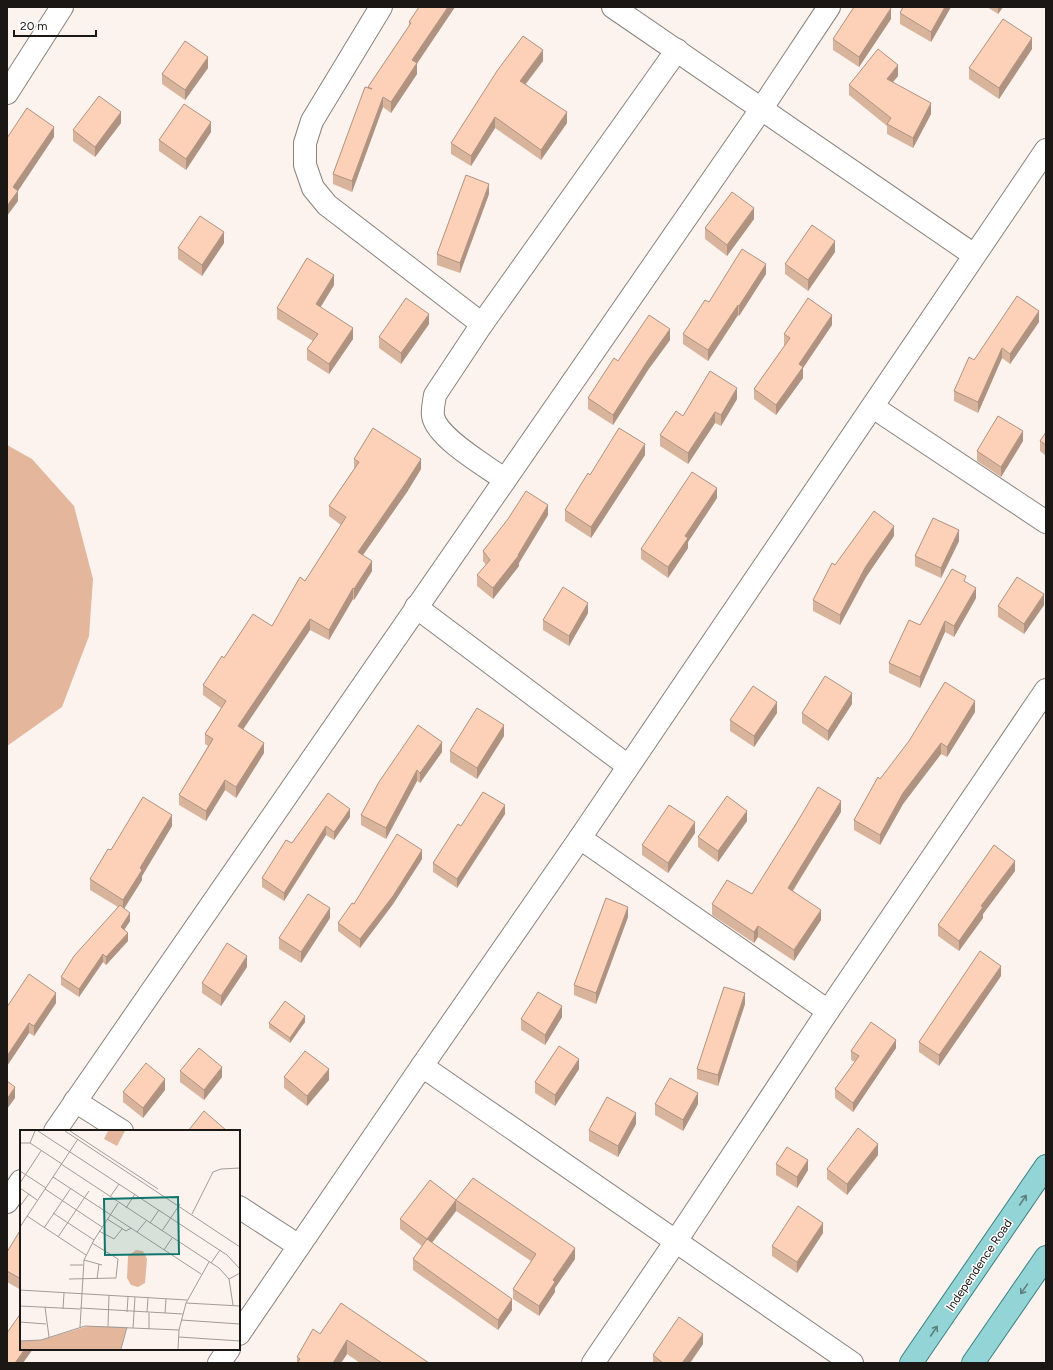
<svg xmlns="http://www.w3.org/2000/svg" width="1053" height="1370" viewBox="0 0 1053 1370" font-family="Figtree,sans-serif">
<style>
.green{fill:#e4b79c}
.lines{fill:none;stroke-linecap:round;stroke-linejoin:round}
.street-casing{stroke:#8a827d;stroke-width:24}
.primary-casing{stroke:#3a8081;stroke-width:24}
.street{stroke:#fff;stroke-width:22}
.primary{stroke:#93d4d6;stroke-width:22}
.wall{fill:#d9b49d}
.shaded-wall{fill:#b09280}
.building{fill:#fcd1b7;stroke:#b09280}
.oneway{stroke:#5d7f7f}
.labels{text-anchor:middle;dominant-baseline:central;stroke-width:3;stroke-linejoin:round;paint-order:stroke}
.street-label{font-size:12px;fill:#1a1715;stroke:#fff}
.inset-road{fill:none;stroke:#a29b97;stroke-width:1}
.view{fill:#0f766e;fill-opacity:0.15;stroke:#0f766e;stroke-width:2}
.inset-edge{fill:none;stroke:#1a1715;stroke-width:2}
</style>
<rect width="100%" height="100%" fill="#fcf3ee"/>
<path class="green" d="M7,445l25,14 42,47 19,73 -4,57 -27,71 -55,39z"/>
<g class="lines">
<defs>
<g id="street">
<path d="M381,7l-69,114 -7,22v22l8,23 14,17 155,119"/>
<path d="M613,7l361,248"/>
<path d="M7,93l55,-86"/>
<path d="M873,407l173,115"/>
<path d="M504,479c-18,-13 -67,-41 -71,-63 -1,-7 1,-14 2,-21l47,-71 195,-274"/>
<path d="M416,607l212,159"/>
<path d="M580,838l248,173"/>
<path d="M422,1066l430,297"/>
<path d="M75,1101l47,30"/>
<path d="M55,1131l707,-1023 67,-101"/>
<path d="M7,1202l14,-21"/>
<path d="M239,1207l60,39"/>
<path d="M239,1334l183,-268 158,-228 466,-688"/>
<path d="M219,1363l10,-14"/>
<path d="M593,1363l83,-122 152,-230 218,-321"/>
</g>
<g id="primary">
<path d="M911,1363l135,-197"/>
<path d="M973,1363l73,-106"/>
</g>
</defs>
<use href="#street" class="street-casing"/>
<use href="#primary" class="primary-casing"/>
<use href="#street" class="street"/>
<use href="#primary" class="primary"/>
</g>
<g class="wall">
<path d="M419,7h36l-38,56v11l-26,39 -8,-6 -31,85 -19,-8v-10l35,-87 41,-61v-4z"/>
<path d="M903,7h48l-20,35 -31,-18v-11z"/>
<path d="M987,7h16l-5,7z"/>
<path d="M891,19l-32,48 -26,-17v-11z"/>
<path d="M1032,49l-33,50 -30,-20v-11z"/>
<path d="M543,61l-17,23 41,39 -26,37 -46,-32 -24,38 -20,-12v-11z"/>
<path d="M208,68l-23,32 -23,-16v-10z"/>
<path d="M898,76l-5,6 38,32 -18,34 -26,-14v-8l-38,-31v-10z"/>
<path d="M121,123l-26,34 -22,-16v-11z"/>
<path d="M211,132l-25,38 -27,-19v-11z"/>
<path d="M489,194l-29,79 -23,-8v-11z"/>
<path d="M754,219l-27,37 -22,-17v-11z"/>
<path d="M224,243l-22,33 -24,-17v-11z"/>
<path d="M835,252l-27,39 -23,-17v-10z"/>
<path d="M766,274l-27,42 -1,-1 -30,46 -25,-17v-10l26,-32z"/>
<path d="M334,285l-14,22 33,32 -24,35 -22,-14v-11l6,-8 -36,-22v-11z"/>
<path d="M1039,322l-29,42 -8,-6 -24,55 -24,-12v-10l20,-31z"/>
<path d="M429,324l-28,40 -22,-16v-11z"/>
<path d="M832,325l-29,43v10l-27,37 -22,-16v-10l31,-44h-1v-11z"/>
<path d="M670,340l-22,30 -35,55 -25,-16v-11l30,-37z"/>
<path d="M737,399l-16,27 -6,-3 -27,41 -28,-18v-11l23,-19z"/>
<path d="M1046,432v24l-6,-5v-10z"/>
<path d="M1023,441l-22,36 -24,-16v-10z"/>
<path d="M645,455l-54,83 -26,-17v-11l25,-35z"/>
<path d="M354,459l67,10 -14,23 -44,63 9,16 -18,29 -1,-1 -24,41 -19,-10 -67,99 21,24 -28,45 -11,-8 -19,31 -27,-16v-10l29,-49 -3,-2v-10l16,-26 -18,-13v-10l21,-27 48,-32 33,-45 36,-56 -12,-9v-10l25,-37z"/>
<path d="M717,498l-29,44v6l-20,30 -27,-19v-10z"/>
<path d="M548,515l-29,48v3l-26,33 -16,-13v-11l9,-10 -3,-4v-10z"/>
<path d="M894,536l-28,41 -26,48 -27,-14v-11l22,-35z"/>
<path d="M959,541l-18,37 -26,-12v-10z"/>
<path d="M966,582l10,16 -22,39 -9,-5 -25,56 -31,-15v-10l31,-38z"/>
<path d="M1044,605l-20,29 -26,-17v-11z"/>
<path d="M588,613l-19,33 -26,-16v-10z"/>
<path d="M852,704l-24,37 -26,-18v-10z"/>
<path d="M975,712l-28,45 -6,-3 -38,50 -23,41 -26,-15v-10l26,-41z"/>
<path d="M777,713l-23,34 -24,-16v-11z"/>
<path d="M504,736l-27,43 -27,-17v-11z"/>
<path d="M442,752l-22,31 -3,-2 -31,58 -25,-14v-10l18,-33z"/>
<path d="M328,793l22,24 -16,23 -8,-5 -42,66 -22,-14v-9l30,-35z"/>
<path d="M841,812l-48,79 28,29 -27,41 -36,-24 -4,6 -42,-28v-11l40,-10z"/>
<path d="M505,814l-48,74 -24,-16v-9l28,-37z"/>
<path d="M747,821l-29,41 -20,-15v-10z"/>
<path d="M172,826l-30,50v4l-18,29 6,12 -6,9 4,11 -22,24 -3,-3 -24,35 -18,-12v-8l57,-70 -28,-17v-11l21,-29z"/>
<path d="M695,833l-27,40 -26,-18v-10z"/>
<path d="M422,859l-29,45 -33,44 -22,-17v-8l16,-19z"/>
<path d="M1015,871l-32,43v4l-24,33 -21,-15v-11z"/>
<path d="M628,917l-32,87 -22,-9v-10z"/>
<path d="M330,918l-29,45 -22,-14v-11z"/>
<path d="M247,967l-26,39 -19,-13v-10z"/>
<path d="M1001,976l-62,90 -20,-14v-10z"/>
<path d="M56,1003l-22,33 -5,-3 -22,33v-59z"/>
<path d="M745,1004l-27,82 -21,-7v-10z"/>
<path d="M562,1017l-17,28 -24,-15v-11z"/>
<path d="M305,1022l-15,21 -21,-15v-5z"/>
<path d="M896,1048l-43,64 -18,-14v-9l20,-27 -4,-2v-9z"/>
<path d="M579,1069l-24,37 -20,-13v-11z"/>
<path d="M180,1071l42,6 -18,23 -24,-18z"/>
<path d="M284,1077l45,3 -22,26 -23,-18z"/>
<path d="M165,1090l-22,28 -20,-16v-10z"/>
<path d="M655,1104h43l-15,27 -28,-16z"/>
<path d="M636,1124l-18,33 -29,-16v-11z"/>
<path d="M878,1155l-31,40 -20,-16v-10z"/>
<path d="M776,1164l32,6 -11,18 -21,-13z"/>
<path d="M456,1200l119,59 -20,29v4l-16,24 -26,-17v-10l18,-28 -75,-50 -24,32 80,67 -14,20 -85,-60v-11l9,-13 -22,-17v-10z"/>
<path d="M21,1229v61l-14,-8v-30z"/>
<path d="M823,1233l-26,40 -25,-17v-10z"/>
<path d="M341,1303l88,60h-69l-13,-9 -6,9h-44v-6l23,-23z"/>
<path d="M703,1344l-13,19h-37v-8z"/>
</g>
<g class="shaded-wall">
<path d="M448,7h7l-43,64v-11z"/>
<path d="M945,7h6l-20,35v-10z"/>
<path d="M998,7h5l-5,7z"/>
<path d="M891,8v11l-32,48v-10z"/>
<path d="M1032,38v11l-33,50v-11z"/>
<path d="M543,50v11l-23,30v-10z"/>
<path d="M208,57v11l-23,32v-10z"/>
<path d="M417,63v11l-26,39v-11z"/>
<path d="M898,65v11l-11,13v-10z"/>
<path d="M383,97v10l-31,85v-11z"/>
<path d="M931,103v11l-18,34v-10z"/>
<path d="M121,112v11l-26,34v-10z"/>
<path d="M567,112v11l-26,37v-10z"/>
<path d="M495,117v11l-24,38v-10z"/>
<path d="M211,122v10l-25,38v-11z"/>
<path d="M54,127v10l-36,54v10l-11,15v-10l6,-19z"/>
<path d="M489,184v10l-29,79v-10z"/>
<path d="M754,208v11l-27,37v-11z"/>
<path d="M224,232v11l-22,33v-11z"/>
<path d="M835,241v11l-27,39v-11z"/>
<path d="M766,264v10l-27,42v-10z"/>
<path d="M334,275v10l-18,30v-11z"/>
<path d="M738,305v10l-30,46v-11z"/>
<path d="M1039,311v11l-29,42v-10z"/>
<path d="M429,314v10l-28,40v-11z"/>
<path d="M832,315v10l-29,43v10l-27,37v-10l23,-41z"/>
<path d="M353,328v11l-24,35v-10z"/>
<path d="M670,329v11l-22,30 -35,55v-10l35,-55z"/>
<path d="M1002,348v10l-24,55v-11z"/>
<path d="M737,388v11l-16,27v-11z"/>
<path d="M715,412v11l-27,41v-11z"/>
<path d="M1023,431v10l-22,36v-10z"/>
<path d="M645,444v11l-54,83v-11z"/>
<path d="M421,459v10l-14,23 -49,70v-10z"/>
<path d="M717,488v10l-29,44v6l-20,30v-11l17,-31z"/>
<path d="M548,505v10l-29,48v3l-26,33v-11l25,-33z"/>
<path d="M894,526v10l-28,41 -26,48v-10l26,-49z"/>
<path d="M959,530v11l-18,37v-10z"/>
<path d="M372,561v10l-18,29v-11z"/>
<path d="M353,588v11l-24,41v-10z"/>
<path d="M976,588v10l-22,39v-11z"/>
<path d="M1044,594v11l-20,29v-10z"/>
<path d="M588,603v10l-19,33v-10z"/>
<path d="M310,619v11l-72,107v-11z"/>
<path d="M945,621v11l-25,56v-11z"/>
<path d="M852,693v11l-24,37v-10z"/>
<path d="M975,701v11l-28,45v-10z"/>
<path d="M777,702v11l-23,34v-11z"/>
<path d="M504,725v11l-27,43v-11z"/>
<path d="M442,742v10l-22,31v-10z"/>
<path d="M264,743v10l-28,45v-11z"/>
<path d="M941,743v11l-38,50 -23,41v-10l23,-42z"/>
<path d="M417,770v11l-31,58v-11z"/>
<path d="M225,780v10l-19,31v-10z"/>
<path d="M841,801v11l-53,86v-10z"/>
<path d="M505,805v9l-48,74v-9z"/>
<path d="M350,809v8l-16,23v-8z"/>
<path d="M747,811v10l-29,41v-11z"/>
<path d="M172,815v11l-30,50v4l-19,30v-10l17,-32z"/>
<path d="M695,822v11l-27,40v-10z"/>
<path d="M326,826v9l-42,66v-8z"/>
<path d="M422,850v9l-29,45 -33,44v-9z"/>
<path d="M1015,861v10l-32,43v4l-24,33v-10l22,-35z"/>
<path d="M628,907v10l-32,87v-11z"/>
<path d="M330,908v10l-29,45v-11z"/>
<path d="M821,910v10l-27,41v-11z"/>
<path d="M130,913v8l-9,14v-8z"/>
<path d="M758,926v11l-4,6v-11z"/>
<path d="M128,933v8l-22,24v-8z"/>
<path d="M103,954v8l-24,35v-8z"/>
<path d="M247,956v11l-26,39v-10z"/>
<path d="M1001,966v10l-62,90v-11z"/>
<path d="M56,993v10l-22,33v-10z"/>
<path d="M745,993v11l-27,82v-11z"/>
<path d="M562,1006v11l-17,28v-10z"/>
<path d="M305,1016v6l-15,21v-5z"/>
<path d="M29,1023v10l-22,33v-10z"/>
<path d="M896,1040v8l-43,64v-9z"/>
<path d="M579,1059v10l-24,37v-11z"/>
<path d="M222,1067v10l-18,23v-10z"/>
<path d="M329,1069v11l-22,26v-10z"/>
<path d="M165,1079v11l-22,28v-10z"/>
<path d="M15,1087v11l-8,11v-10z"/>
<path d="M698,1093v11l-15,27v-11z"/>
<path d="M636,1113v11l-18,33v-11z"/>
<path d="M878,1144v11l-31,40v-11z"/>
<path d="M808,1160v10l-11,18v-11z"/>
<path d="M456,1200v11l-29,38v-10z"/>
<path d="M823,1223v10l-26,40v-11z"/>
<path d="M575,1248v11l-20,29v4l-16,24v-10l14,-26z"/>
<path d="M512,1299v11l-14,20v-10z"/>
<path d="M703,1334v10l-13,19h-8z"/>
<path d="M347,1340v14l-6,9h-8z"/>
<path d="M25,1349h8l-10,14h-8z"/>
</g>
<g class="building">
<path d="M419,7h29l-36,53 5,3 -26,39 -8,-5 -31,84 -19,-7 32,-87 7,2 -4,-2 43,-64 -2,-1z"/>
<path d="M854,7h35l2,1 -32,49 -26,-18z"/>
<path d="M903,7h42l-14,25 -31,-19z"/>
<path d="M1003,19l29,19 -33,50 -30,-20z"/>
<path d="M523,36l20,14 -23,31 47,31 -26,38 -46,-33 -24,39 -20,-13 46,-72z"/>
<path d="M185,41l23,16 -23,33 -23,-16z"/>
<path d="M878,49l20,16 -11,14 44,24 -18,35 -26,-14 4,-6 -42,-33z"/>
<path d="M99,96l22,16 -26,35 -22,-17z"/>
<path d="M184,104l27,18 -25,37 -27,-19z"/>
<path d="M27,108l27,19 -41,60 5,4 -11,15v-68z"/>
<path d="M466,175l23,9 -29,79 -23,-9z"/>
<path d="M732,192l22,16 -27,37 -22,-17z"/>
<path d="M200,216l24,16 -22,33 -24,-17z"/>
<path d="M812,225l23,16 -27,39 -23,-16z"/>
<path d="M742,249l24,15 -27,42 -1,-1 -30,45 -25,-16 22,-34 4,2z"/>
<path d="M307,258l27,17 -18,29 37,24 -24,36 -22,-15 11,-15 -41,-26z"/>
<path d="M1017,296l22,15 -29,43 -8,-6 -24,54 -24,-11 15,-34 5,3z"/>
<path d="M406,298l23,16 -28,39 -22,-16z"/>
<path d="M808,298l24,17 -33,49 4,3 -27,38 -22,-16 36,-51 -6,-4z"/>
<path d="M649,315l21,14 -22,31 -35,55 -25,-17 26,-40 4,3z"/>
<path d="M710,371l27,17 -16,27 -6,-3 -27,41 -28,-18 16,-24 7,5z"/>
<path d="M998,416l25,15 -22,36 -24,-16z"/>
<path d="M373,428l48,31 -14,22 -49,71 14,9 -18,28 -1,-1 -24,42 -19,-11 -72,107 26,17 -28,44 -11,-7 -19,31 -27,-16 34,-56 -8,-5 21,-33 -23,-16 19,-29 2,2 29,-44 19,12 28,-49 5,4 41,-64 -17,-11 30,-44 -5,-3z"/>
<path d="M619,428l26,16 -54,83 -26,-17 23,-37 2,2z"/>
<path d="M1046,432v13l-6,-4z"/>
<path d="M692,472l25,16 -32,48 3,2 -20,29 -27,-18z"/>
<path d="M526,491l22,14 -30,50h1l-26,33 -16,-13 13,-15 -7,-9 25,-32z"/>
<path d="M874,511l20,15 -28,40 -26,49 -27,-15 19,-37 3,2z"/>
<path d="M933,518l26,12 -18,38 -26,-12z"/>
<path d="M952,569l14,7 -2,5 12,7 -22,38 -9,-5 -25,56 -31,-14 20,-43 11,5z"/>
<path d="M1017,577l27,17 -20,30 -26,-18z"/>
<path d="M563,587l25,16 -19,33 -26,-16z"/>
<path d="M825,676l27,17 -24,38 -26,-18z"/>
<path d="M945,682l30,19 -28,46 -6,-4 -38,50 -23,42 -26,-15 24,-43 2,2 29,-38z"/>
<path d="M753,686l24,16 -23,34 -24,-16z"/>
<path d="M477,708l27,17 -27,43 -27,-17z"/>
<path d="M418,725l24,17 -22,31 -3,-3 -31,58 -25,-13 18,-33z"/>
<path d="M818,787l23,14 -53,87 33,22 -27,40 -36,-24 -4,6 -42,-28 15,-24 25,14 44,-70z"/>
<path d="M483,792l22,13 -48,74 -24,-16 25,-39 3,2z"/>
<path d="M328,793l22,16 -16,23 -8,-6 -42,67 -22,-15 24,-38 6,3z"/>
<path d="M727,796l20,15 -29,40 -20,-14z"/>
<path d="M143,797l29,18 -32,53 2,2 -19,30 -33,-21 18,-30 3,1z"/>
<path d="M669,805l26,17 -27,41 -26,-18z"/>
<path d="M397,834l25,16 -29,46 -33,43 -22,-16 14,-20 2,1z"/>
<path d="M994,845l21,16 -34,45 2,1 -24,34 -21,-16z"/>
<path d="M308,894l22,14 -29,44 -22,-14z"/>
<path d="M606,898l22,9 -32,86 -22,-8z"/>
<path d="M120,905l10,8 -9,14 7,6 -22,24 -3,-3 -24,35 -18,-12 13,-21z"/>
<path d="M227,943l20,13 -26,40 -19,-13z"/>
<path d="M980,951l21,15 -62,89 -20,-13z"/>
<path d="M29,974l27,19 -22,33 -5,-3 -22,33v-49z"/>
<path d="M724,987l21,6 -27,82 -21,-6z"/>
<path d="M538,992l24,14 -17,29 -24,-16z"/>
<path d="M285,1001l20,15 -15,22 -21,-15z"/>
<path d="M871,1022l25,18 -43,63 -18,-14 24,-33 -8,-5z"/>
<path d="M559,1046l20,13 -24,36 -20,-13z"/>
<path d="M199,1048l23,19 -18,23 -24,-19z"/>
<path d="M305,1051l24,18 -22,27 -23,-19z"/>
<path d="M146,1063l19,16 -22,29 -20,-16z"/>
<path d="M670,1078l28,15 -15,27 -28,-16z"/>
<path d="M7,1081l8,6 -8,12z"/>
<path d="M607,1097l29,16 -18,33 -29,-16z"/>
<path d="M204,1111l23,20h-39z"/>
<path d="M858,1128l20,16 -31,40 -20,-15z"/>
<path d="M787,1147l21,13 -11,17 -21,-13z"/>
<path d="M473,1178l102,70 -22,32 2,2 -16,24 -26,-17 23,-35 -80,-54z"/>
<path d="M430,1180l26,20 -29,39 -27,-20z"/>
<path d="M798,1206l25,17 -26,39 -25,-16z"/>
<path d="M21,1229v50l-14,-8v-19z"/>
<path d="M427,1239l85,60 -14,21 -85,-61z"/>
<path d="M341,1303l88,60h-47l-35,-23 -14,23h-36l3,-4 -3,-2 16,-28 7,5z"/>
<path d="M21,1313v36h4l-10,14h-8v-30z"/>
<path d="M679,1317l24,17 -21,29h-19l-10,-8z"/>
</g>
<defs><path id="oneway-shaft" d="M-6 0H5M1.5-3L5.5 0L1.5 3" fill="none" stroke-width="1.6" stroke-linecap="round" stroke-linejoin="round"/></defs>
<g class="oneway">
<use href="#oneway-shaft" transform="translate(1023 1200) rotate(-56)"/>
<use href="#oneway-shaft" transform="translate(1024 1289) rotate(125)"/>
<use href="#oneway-shaft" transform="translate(934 1331) rotate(-56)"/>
</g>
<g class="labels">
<g class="street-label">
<text transform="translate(979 1265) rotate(-56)">Independence Road</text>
</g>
</g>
<g transform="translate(20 1130)">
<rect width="220" height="220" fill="#fcf3ee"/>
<path d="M88,1h17l-8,15 -13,-7zM116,120l7,1 4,8 -2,24 -7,4 -7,-2 -4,-7 1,-22zM68,196l39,1 -6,22h-101v-8l21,-1z" fill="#e4b79c"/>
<path class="inset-road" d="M18,1l189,124 13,14M45,1l175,116M50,1l88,58M0,13h10l32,21M10,13l5,-12M41,34l158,104 10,11 4,26M0,41l26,17M33,47l148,97M0,53l21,-32M0,58l17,12M25,59l57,38M90,67l9,-13M0,76l9,-12M106,78l9,-14M33,83l41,27M172,84l21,-42 8,-3 19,-1M7,86l59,39M87,89l19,12 5,-3M130,93l9,-13M0,97l58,-88M24,98l27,-40M79,101l15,8 8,-10M142,101l18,-27M117,102l9,-11M38,107l31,-46M144,120l8,-12M64,130l18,5M191,133l9,-13M50,135h13M49,149l47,-1 2,-19 -26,-16M77,149l2,-15M209,149l11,-6M0,160l167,10M166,173l54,3M0,176l60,3M25,177l4,30M60,178l103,6M43,179l1,-16M107,182l1,-15M127,182l1,-14M145,183l1,-14M161,190l59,4M0,192l26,2M88,196l1,-31M60,197l4,-67 10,-20 24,-37M113,198l2,-31M129,199v-16M159,207l61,4M0,211l21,-1 44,-14 94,4M101,219l6,-22M158,219l1,-19 7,-27 23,-41"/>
<path class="view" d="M158,67l1,57 -74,1 -1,-56z"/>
<rect width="220" height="220" class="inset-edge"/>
</g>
<rect width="1053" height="1370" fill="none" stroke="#1a1715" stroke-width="16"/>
<path d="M14 30v6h82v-6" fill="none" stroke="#1a1715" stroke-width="2"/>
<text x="20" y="30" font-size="12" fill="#1a1715" stroke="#ffffff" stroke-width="3" paint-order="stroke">20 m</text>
</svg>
